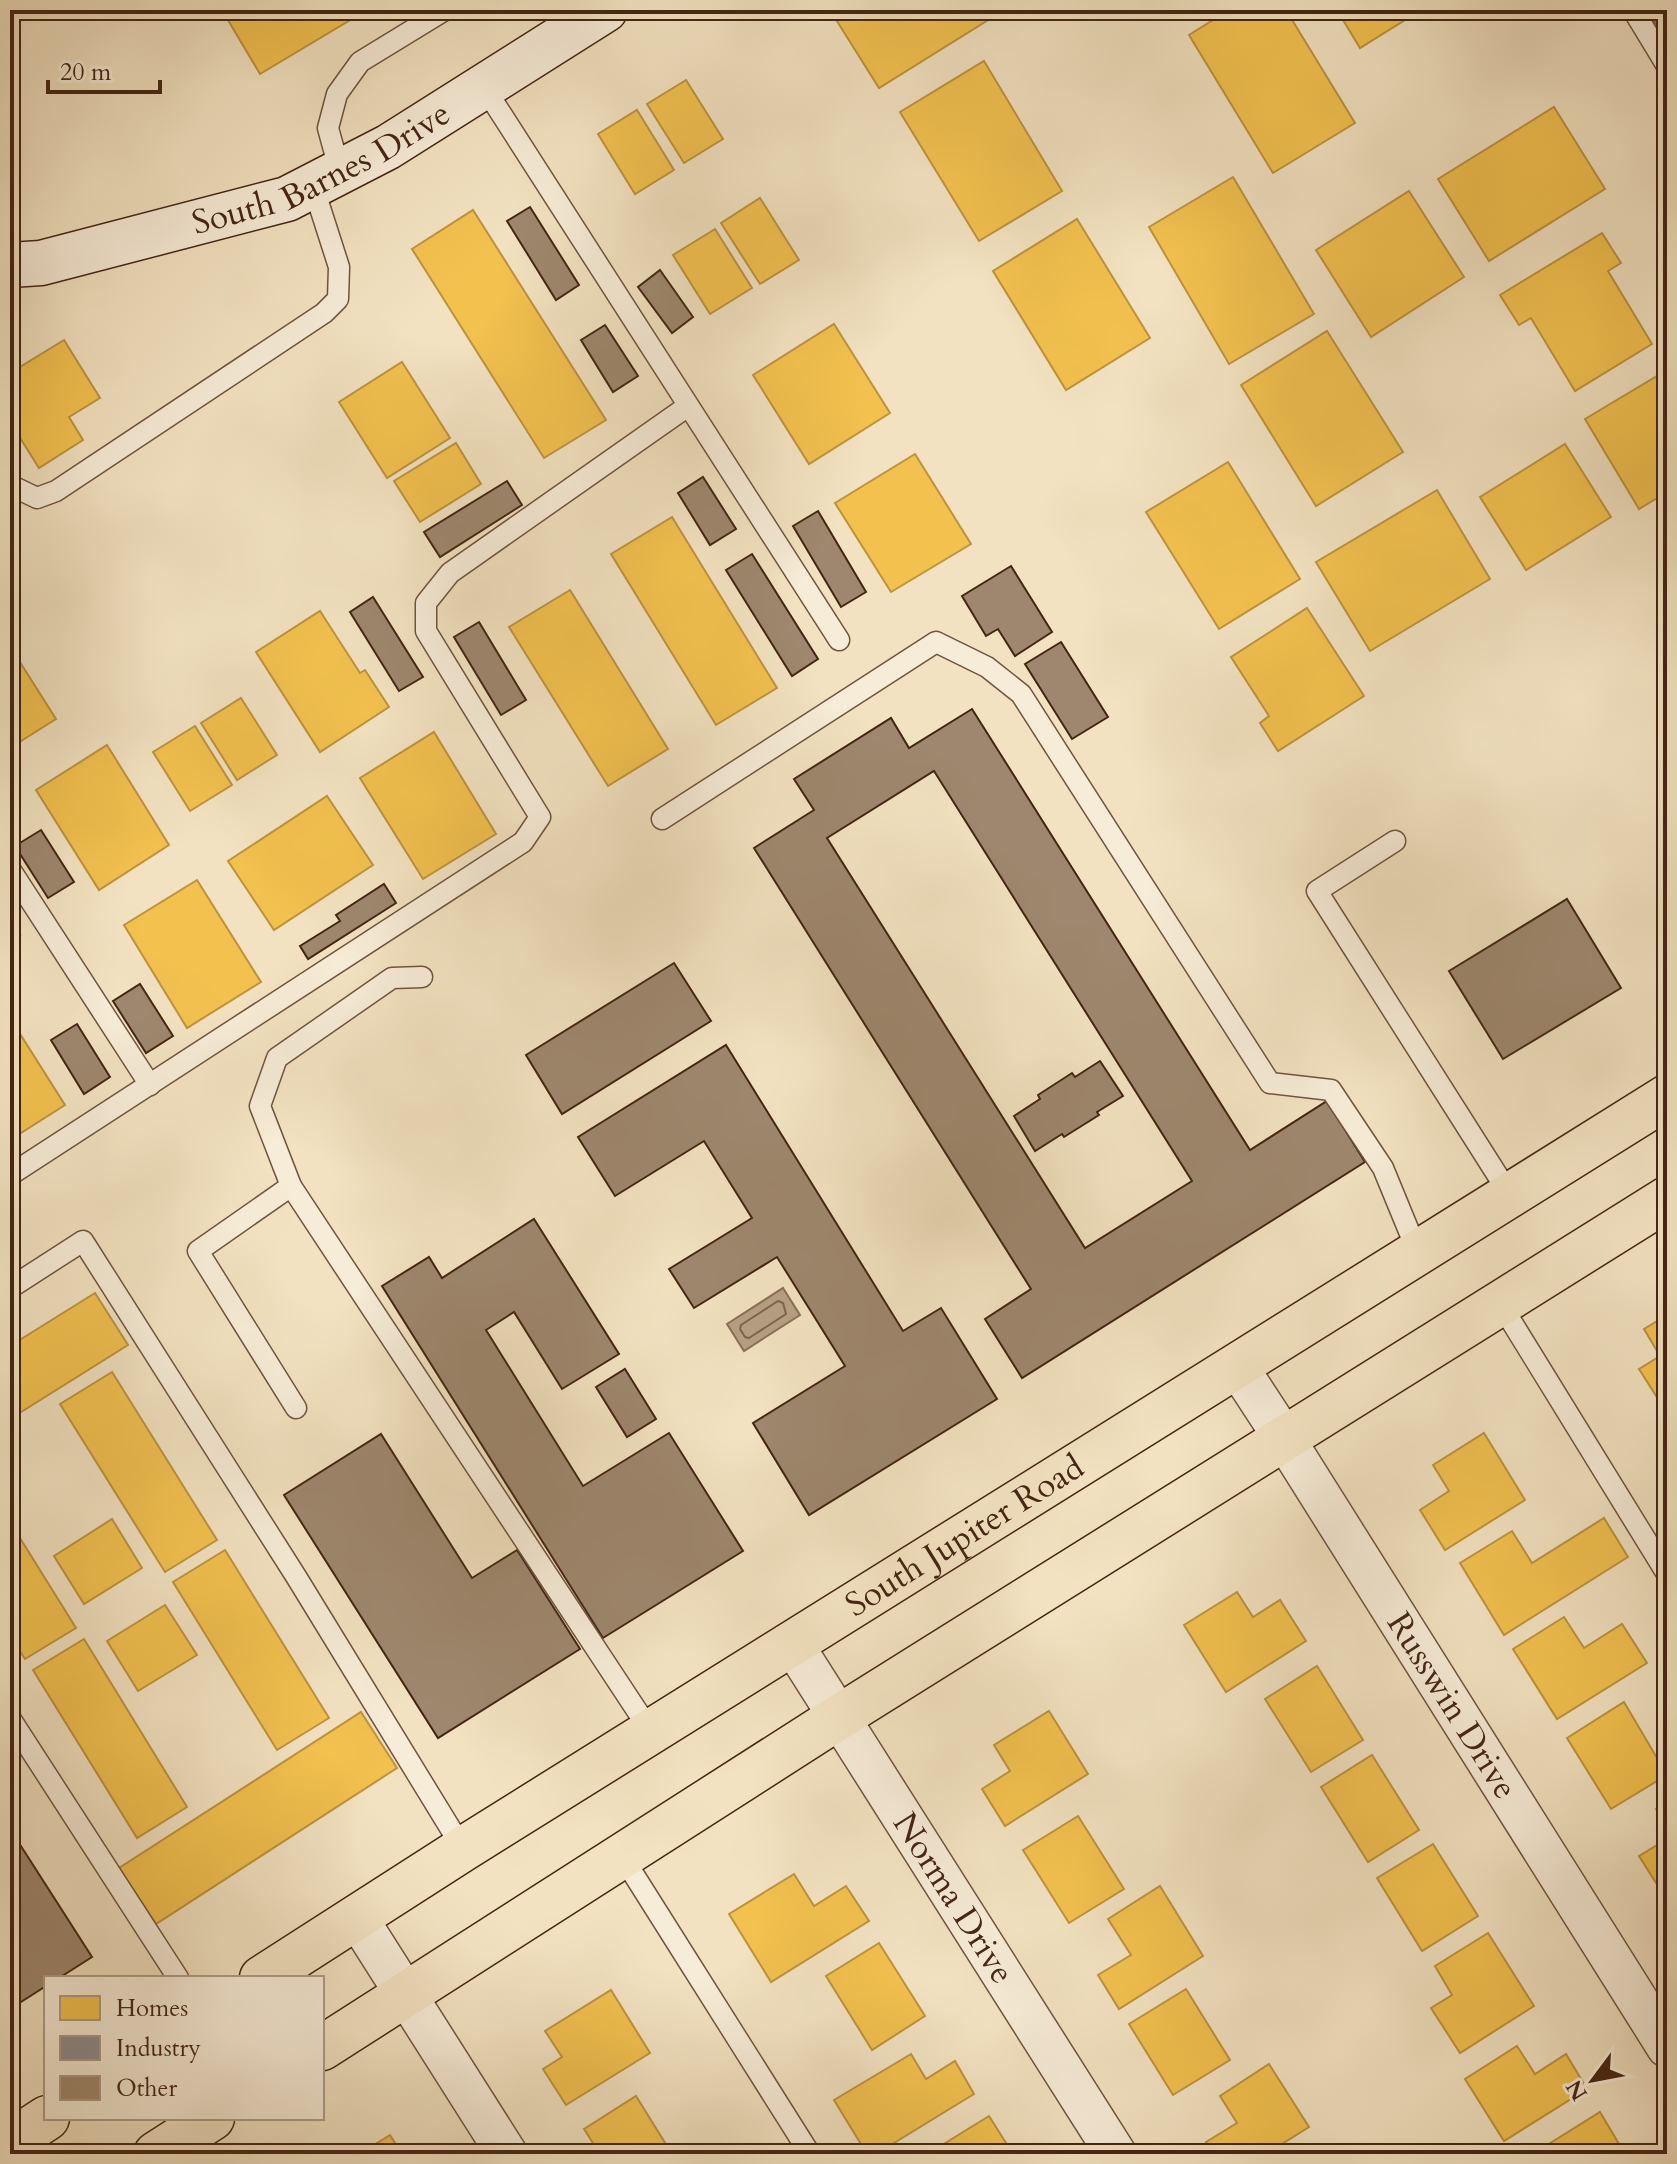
<svg xmlns="http://www.w3.org/2000/svg" width="1677" height="2164" viewBox="0 0 1677 2164" font-family="Cardo,serif">
<style>
.water{fill:#b7a286;stroke:#897058;stroke-width:2}
.homes{fill:#f2c14e;stroke:#be923d;stroke-width:2}
.industry{fill:#8d8d92;stroke:#776e6c;stroke-width:2}
.lines{fill:none;stroke-linecap:round;stroke-linejoin:round}
.shore{stroke:#7e644d;stroke-width:2}
.building{fill:#9e876e;stroke:#442514;stroke-width:2;fill-rule:evenodd}
.lane-casing{stroke:#70543f;stroke-width:23}
.street-casing{stroke:#70543f;stroke-width:43}
.secondary-casing{stroke:#442514;stroke-width:47}
.primary-casing{stroke:#442514;stroke-width:47}
.lane{stroke:#f7ecd7;stroke-width:20}
.street{stroke:#f7ecd7;stroke-width:40}
.secondary{stroke:#f7ecd7;stroke-width:44}
.primary{stroke:#f2e2c1;stroke-width:44}
.labels{text-anchor:middle;dominant-baseline:central;stroke-width:8;stroke-linejoin:round;paint-order:stroke}
.street-label{font-size:34px;fill:#442514;stroke:#f7ecd7}
</style>
<rect width="100%" height="100%" fill="#f2e2c1"/>
<filter id="stains"><feTurbulence type="fractalNoise" baseFrequency=".0025" numOctaves="4"/><feColorMatrix values="0 0 0 0 .2 0 0 0 0 .09 0 0 0 0 .02 0 0 0 .5 -.17"/></filter>
<radialGradient id="worn" r=".72"><stop offset=".6" stop-color="#630" stop-opacity="0"/><stop offset="1" stop-color="#630" stop-opacity=".3"/></radialGradient>
<path class="water" d="M783,1288l17,27 -56,36 -17,-27z"/>
<g class="homes">
<path d="M10,10h27l-27,17z"/>
<path d="M222,10h145l-107,64z"/>
<path d="M830,10h158l5,7 -114,71z"/>
<path d="M1229,10h57l69,113 -82,50 -84,-138z"/>
<path d="M1337,10h84l-61,38z"/>
<path d="M984,61l78,130 -83,50 -79,-129z"/>
<path d="M686,80l37,59 -39,24 -37,-59z"/>
<path d="M1554,107l51,82 -116,72 -51,-82z"/>
<path d="M637,110l37,60 -39,24 -37,-60z"/>
<path d="M1233,177l81,137 -85,50 -80,-137z"/>
<path d="M1409,191l55,86 -93,60 -55,-87z"/>
<path d="M760,198l39,62 -39,24 -39,-61z"/>
<path d="M473,210l133,210 -62,38 -132,-209z"/>
<path d="M1077,219l73,119 -84,52 -73,-119z"/>
<path d="M715,229l37,59 -42,26 -37,-59z"/>
<path d="M1602,233l19,30 -13,8 44,73 -77,47 -44,-73 -12,7 -19,-30z"/>
<path d="M834,324l56,89 -81,51 -56,-89z"/>
<path d="M1327,331l76,121 -87,54 -75,-121z"/>
<path d="M64,340l36,58 -31,19 14,23 -44,28 -29,-46v-49z"/>
<path d="M402,362l48,76 -63,40 -48,-76z"/>
<path d="M1667,370v122l-28,17 -54,-90z"/>
<path d="M456,443l25,41 -61,38 -26,-41z"/>
<path d="M1565,444l46,73 -85,53 -46,-73z"/>
<path d="M915,454l56,90 -80,48 -56,-89z"/>
<path d="M1228,462l72,117 -81,50 -73,-117z"/>
<path d="M1437,490l53,89 -120,72 -54,-89z"/>
<path d="M672,517l105,171 -61,37 -105,-171z"/>
<path d="M570,590l98,159 -60,37 -99,-159z"/>
<path d="M1307,608l57,88 -86,55 -18,-28 9,-7 -38,-59z"/>
<path d="M320,611l40,62 5,-3 24,37 -69,45 -64,-100z"/>
<path d="M18,659l38,60 -38,24 -8,-12v-67z"/>
<path d="M241,698l36,57 -40,25 -36,-57z"/>
<path d="M195,726l37,59 -42,26 -37,-59z"/>
<path d="M434,732l62,102 -73,45 -63,-101z"/>
<path d="M107,745l62,100 -70,45 -63,-100z"/>
<path d="M327,796l46,69 -99,65 -46,-69z"/>
<path d="M197,880l64,102 -74,46 -63,-103z"/>
<path d="M10,1018l55,87 -55,35z"/>
<path d="M95,1293l33,52 -118,74v-73z"/>
<path d="M1667,1315v98l-28,-44 21,-13 -16,-27z"/>
<path d="M112,1372l105,168 -52,32 -105,-168z"/>
<path d="M1484,1433l41,67 -80,50 -25,-40 29,-19 -16,-26z"/>
<path d="M1604,1518l24,39 -124,78 -44,-72 52,-32 20,32z"/>
<path d="M112,1519l30,49 -58,36 -30,-48z"/>
<path d="M10,1522l66,106 -51,31 -15,-23z"/>
<path d="M225,1550l104,168 -52,32 -104,-168z"/>
<path d="M1237,1592l16,25 27,-17 26,41 -80,51 -42,-67z"/>
<path d="M165,1605l32,50 -59,36 -31,-50z"/>
<path d="M1564,1617l20,31 38,-24 25,39 -90,56 -44,-70z"/>
<path d="M84,1639l103,168 -50,31 -104,-168z"/>
<path d="M1317,1666l46,74 -52,32 -46,-73z"/>
<path d="M1624,1702l43,73 -56,34 -44,-71z"/>
<path d="M1049,1711l39,63 -83,52 -23,-37 28,-18 -16,-26z"/>
<path d="M361,1712l36,56 -241,156 -37,-56z"/>
<path d="M1372,1755l47,75 -51,32 -47,-75z"/>
<path d="M1667,1802v25l-11,-18z"/>
<path d="M1078,1816l46,73 -55,34 -46,-73z"/>
<path d="M1667,1839v53l-4,2 -24,-38z"/>
<path d="M1433,1844l45,72 -56,35 -45,-73z"/>
<path d="M794,1874l20,32 32,-20 23,35 -98,61 -42,-68z"/>
<path d="M1160,1886l43,70 -84,53 -21,-34 33,-20 -23,-36z"/>
<path d="M1488,1933l46,73 -74,47 -29,-45 21,-13 -17,-29z"/>
<path d="M879,1943l46,73 -53,34 -46,-74z"/>
<path d="M1186,1989l44,71 -57,35 -44,-71z"/>
<path d="M611,1990l39,63 -84,52 -23,-36 19,-12 -17,-26z"/>
<path d="M1517,2046l18,28 31,-20 21,35 -83,52 -39,-62z"/>
<path d="M911,2054l15,25 29,-18 19,33 -98,60h-9l-33,-54z"/>
<path d="M1269,2064l40,63 -43,27h-52l-8,-12 31,-19 -17,-27z"/>
<path d="M636,2096l36,58h-72l-16,-25z"/>
<path d="M1600,2112l25,42h-77l-4,-7z"/>
<path d="M989,2116l24,38h-76l-3,-4z"/>
<path d="M390,2135l12,19h-43z"/>
</g>
<path class="industry" d="M1647,10h20v33z"/>
<g class="lines">
<path class="shore" d="M778,1301l5,2 3,11 -37,24 -4,-1 -5,-8 1,-4z"/>
</g>
<g class="building">
<path d="M530,207l49,78 -23,15 -49,-79z"/>
<path d="M660,270l33,47 -21,16 -34,-46z"/>
<path d="M605,325l33,51 -25,16 -32,-52z"/>
<path d="M703,477l33,52 -26,16 -32,-52z"/>
<path d="M507,481l15,24 -82,52 -16,-25z"/>
<path d="M818,511l48,81 -25,15 -48,-81z"/>
<path d="M752,554l66,105 -26,17 -66,-106z"/>
<path d="M1011,566l41,66 -37,24 -17,-27 -12,7 -24,-40z"/>
<path d="M373,597l50,80 -24,14 -49,-79z"/>
<path d="M479,622l47,78 -25,15 -47,-78z"/>
<path d="M1061,642l47,75 -36,22 -47,-75z"/>
<path d="M972,709l278,441 77,-49 38,61 -343,216 -37,-59 46,-30 -277,-441 60,-38 -20,-31 97,-61 18,30zM934,771l258,410 -107,67 -258,-410z"/>
<path d="M41,830l33,52 -26,16 -33,-52z"/>
<path d="M384,884l12,19 -88,56 -8,-13 40,-25 -4,-6z"/>
<path d="M1567,899l54,89 -118,71 -54,-88z"/>
<path d="M10,920l10,15 -10,6z"/>
<path d="M674,963l37,58 -149,93 -36,-59z"/>
<path d="M140,984l33,52 -27,17 -33,-52z"/>
<path d="M77,1024l33,53 -26,17 -33,-54z"/>
<path d="M726,1045l177,286 38,-23 56,91 -188,116 -56,-92 92,-57 -68,-109 -83,51 -25,-39 83,-51 -48,-77 -89,55 -37,-59z"/>
<path d="M1100,1061l23,35 -26,16 2,3 -35,22 -2,-3 -27,17 -21,-35 26,-17 -2,-4 34,-22 3,4z"/>
<path d="M534,1219l85,135 -57,35 -48,-77 -28,18 97,156 86,-53 74,118 -140,87 -221,-352 47,-29 13,21z"/>
<path d="M625,1369l31,50 -29,18 -31,-50z"/>
<path d="M381,1434l91,144 45,-28 63,99 -142,89 -154,-243z"/>
<path d="M10,1829l82,128 -33,21h-13v8l-36,23z"/>
</g>
<g class="lines">
<defs>
<g id="lane">
<path d="M1633,10l34,56"/>
<path d="M484,87l355,553"/>
<path d="M340,172l-12,-44 9,-34 23,-32 85,-52"/>
<path d="M10,485l27,13 19,-7 268,-178 14,-14 1,-32 -26,-81"/>
<path d="M662,819l274,-177 51,25 34,27 249,389 61,7 52,78 35,85"/>
<path d="M1395,841l-78,50 193,304"/>
<path d="M10,869l140,216"/>
<path d="M10,1175l513,-333 17,-25 -114,-186v-28l24,-30 238,-167"/>
<path d="M291,1186l-31,-80 17,-48 115,-80 30,-1"/>
<path d="M10,1288l73,-47 214,337 166,271"/>
<path d="M1500,1303l167,271"/>
<path d="M296,1408l-98,-157 93,-65 360,546"/>
<path d="M10,1718l168,260"/>
<path d="M622,1856l188,298"/>
</g>
<g id="street">
<path id="s1" d="M1237,1366l47,72 383,609"/>
<path id="s2" d="M792,1643l324,511"/>
<path d="M356,1916l151,238"/>
</g>
<g id="secondary">
<path id="s3" d="M10,265l31,-2 246,-64 101,-52 217,-137"/>
</g>
<g id="primary">
<path id="s4" d="M262,1978l201,-129 1204,-752"/>
<path d="M322,2048l517,-331 828,-518"/>
<path d="M10,2142l37,-24"/>
<path d="M156,2154l56,-36"/>
</g>
</defs>
<use href="#lane" class="lane-casing"/>
<use href="#street" class="street-casing"/>
<use href="#secondary" class="secondary-casing"/>
<use href="#primary" class="primary-casing"/>
<use href="#lane" class="lane"/>
<use href="#street" class="street"/>
<use href="#secondary" class="secondary"/>
<use href="#primary" class="primary"/>
</g>
<g class="labels">
<g class="street-label">
<text stroke="none"><textPath href="#s3" startOffset="328">South Barnes Drive</textPath></text>
<text stroke="none"><textPath href="#s4" startOffset="830">South Jupiter Road</textPath></text>
<text stroke="none"><textPath href="#s1" startOffset="402">Russwin Drive</textPath></text>
<text stroke="none"><textPath href="#s2" startOffset="302">Norma Drive</textPath></text>
</g>
</g>
<rect width="1677" height="2164" fill="none" stroke="#f2e2c1" stroke-width="40"/>
<rect x="12" y="12" width="1653" height="2140" fill="none" stroke="#442514" stroke-width="4"/>
<rect x="20" y="20" width="1637" height="2124" fill="none" stroke="#442514" stroke-width="2"/>
<rect x="44" y="1976" width="280" height="144" fill="#f7ecd7" stroke="#af9c89" stroke-width="2"/>
<rect x="60" y="1996" width="40" height="24" fill="#f2c14e" stroke="#af9c89" stroke-width="2"/>
<text x="116" y="2016" font-size="24" fill="#442514">Homes</text>
<rect x="60" y="2036" width="40" height="24" fill="#8d8d92" stroke="#af9c89" stroke-width="2"/>
<text x="116" y="2056" font-size="24" fill="#442514">Industry</text>
<rect x="60" y="2076" width="40" height="24" fill="#9e876e" stroke="#af9c89" stroke-width="2"/>
<text x="116" y="2096" font-size="24" fill="#442514">Other</text>
<g transform="translate(1593 2080) rotate(238)" stroke="#f7ecd7" stroke-width="6" paint-order="stroke">
<path d="M0-6L14 30L0 20L-14 30Z" fill="#442514"/>
<text y="-12" font-size="22" font-weight="bold" text-anchor="middle" fill="#442514">N</text>
</g>
<path d="M48 80v12h112v-12" fill="none" stroke="#442514" stroke-width="4"/>
<text x="60" y="80" font-size="24" fill="#442514" stroke="#f7ecd7" stroke-width="6" paint-order="stroke">20 m</text>
<rect width="100%" height="100%" filter="url(#stains)"/>
<rect width="100%" height="100%" fill="url(#worn)"/>
</svg>
